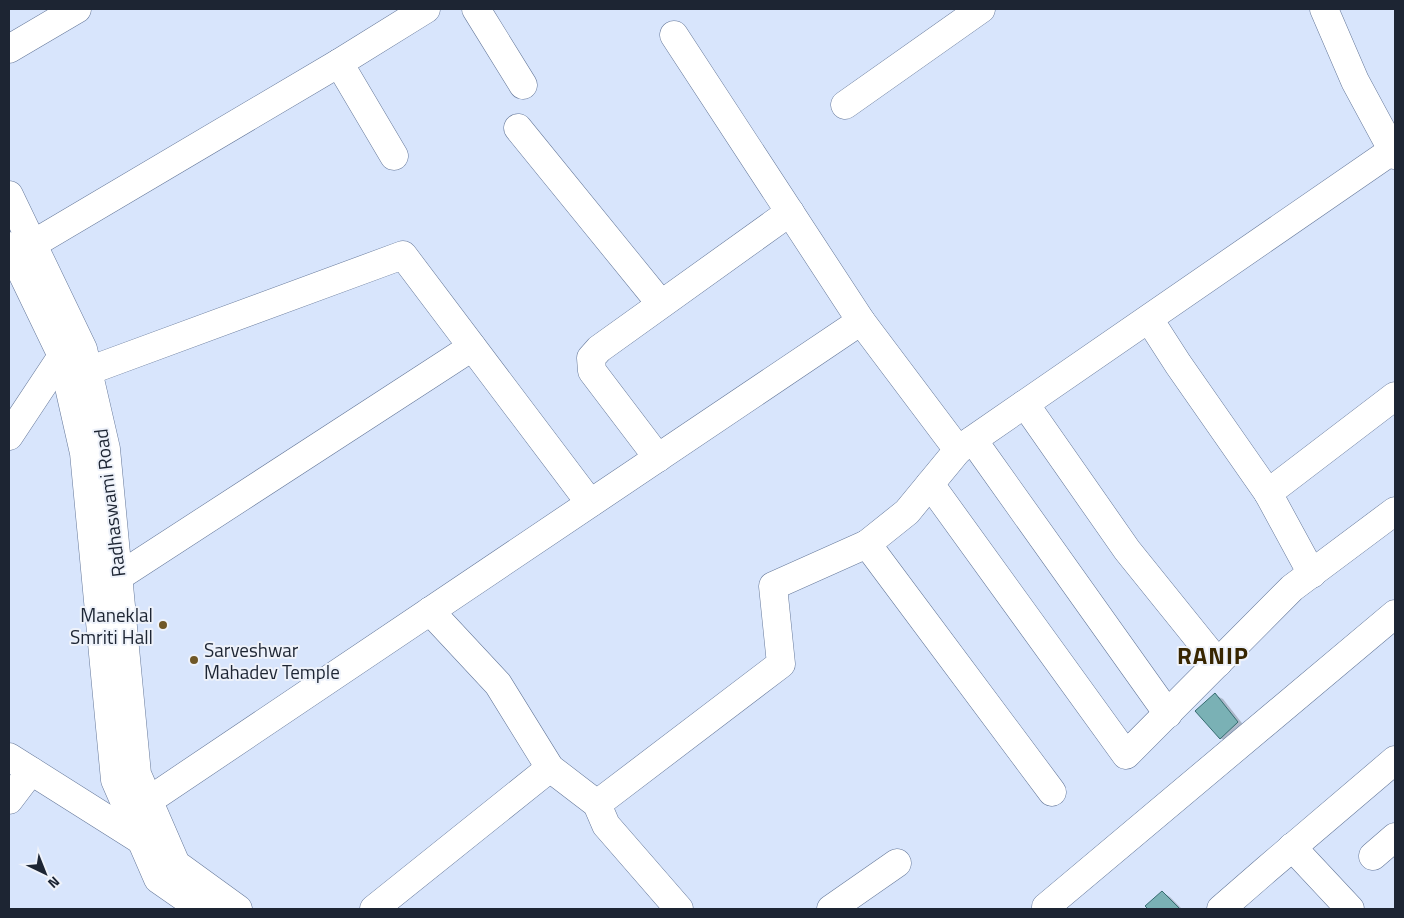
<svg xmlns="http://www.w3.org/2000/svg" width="1404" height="918" viewBox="0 0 1404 918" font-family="'Titillium Web',sans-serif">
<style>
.shadow{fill:#0003}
.building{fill:#7ab1b5;stroke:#376d71}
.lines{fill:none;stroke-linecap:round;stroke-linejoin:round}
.street-casing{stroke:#65789a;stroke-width:29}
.secondary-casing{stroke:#65789a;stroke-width:29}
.street{stroke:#fff;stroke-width:28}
.secondary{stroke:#fff;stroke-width:28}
.poi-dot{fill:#6f5727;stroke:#eef2fa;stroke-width:2}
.labels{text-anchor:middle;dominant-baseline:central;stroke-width:4;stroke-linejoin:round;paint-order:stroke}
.street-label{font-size:19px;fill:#1d2533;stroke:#eef2fa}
.poi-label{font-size:19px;fill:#1d2533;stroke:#eef2fa;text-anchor:end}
.district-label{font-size:24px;font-weight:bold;letter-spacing:1px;fill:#382600;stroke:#eef2fa}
</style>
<rect width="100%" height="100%" fill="#d8e5fc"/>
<g class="shadow">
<path d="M1215,695l8,4 22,28 -17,15 -8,-4z"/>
<path d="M1162,892l8,5 12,12h-32l-3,-3z"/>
</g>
<g class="building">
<path d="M1215,693l23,29 -18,17 -25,-28z"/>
<path d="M1162,891l18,18h-32l-3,-3z"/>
</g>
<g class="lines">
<defs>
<g id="street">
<path d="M476,9l47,76"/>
<path d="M674,35l187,286"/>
<path d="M9,49l68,-40"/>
<path d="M339,63l55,93"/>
<path d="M845,105l136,-96"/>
<path d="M518,128l143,176"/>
<path d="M33,244l306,-181 87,-54"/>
<path d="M1149,319l29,45 90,129 127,-97"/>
<path d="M88,371l315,-116 187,248"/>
<path d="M1025,404l102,146 91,113"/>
<path d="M9,436l53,-80"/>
<path d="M973,440l195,274"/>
<path d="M958,450l-51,62 -40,32 185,248"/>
<path d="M658,458l-66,-87 -1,-13 8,-9 191,-137"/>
<path d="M930,484l196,271 166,-167 103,-77"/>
<path d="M1268,493l44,81"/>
<path d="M118,577l354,-230"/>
<path d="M430,611l68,73 52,84 47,36 9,21 73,84"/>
<path d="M9,757l133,84"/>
<path d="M9,800l22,-29"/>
<path d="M597,804l184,-140 -8,-78 94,-42"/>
<path d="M1292,847l58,62"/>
<path d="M1373,856l22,-19"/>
<path d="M374,909l176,-141"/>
<path d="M831,909l66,-46"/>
<path d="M1048,909l-2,-2 349,-293"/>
<path d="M1221,909l46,-40 128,-109"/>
</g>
<g id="secondary">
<path d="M1324,9l31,72 40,74"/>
<path d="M9,195l74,154 23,100 31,325 39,90 62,45"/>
<path d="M9,246l53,110 22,97 31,327 43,99 43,30"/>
<path d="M148,801l713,-480 97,129 435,-300"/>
</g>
</defs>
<use href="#street" class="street-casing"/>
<use href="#secondary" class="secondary-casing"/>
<use href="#street" class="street"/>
<use href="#secondary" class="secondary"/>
</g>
<g class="poi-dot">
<circle cx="163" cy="625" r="5"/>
<circle cx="194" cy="660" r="5"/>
</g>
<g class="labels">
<g class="street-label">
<text transform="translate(109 503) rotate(-97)">Radhaswami Road</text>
</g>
<g class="poi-label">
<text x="153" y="614">Maneklal<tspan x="153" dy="22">Smriti Hall</tspan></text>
<text x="204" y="649" text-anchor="start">Sarveshwar<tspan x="204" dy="22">Mahadev Temple</tspan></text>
</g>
<g class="district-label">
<text x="1213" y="655">RANIP</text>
</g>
</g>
<rect width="1404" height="918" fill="none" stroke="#1d2533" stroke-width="20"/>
<g transform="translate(45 873) rotate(137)" stroke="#eef2fa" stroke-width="4" paint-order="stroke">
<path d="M0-4L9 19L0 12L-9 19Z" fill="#1d2533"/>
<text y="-8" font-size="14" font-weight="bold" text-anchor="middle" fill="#1d2533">N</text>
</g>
</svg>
